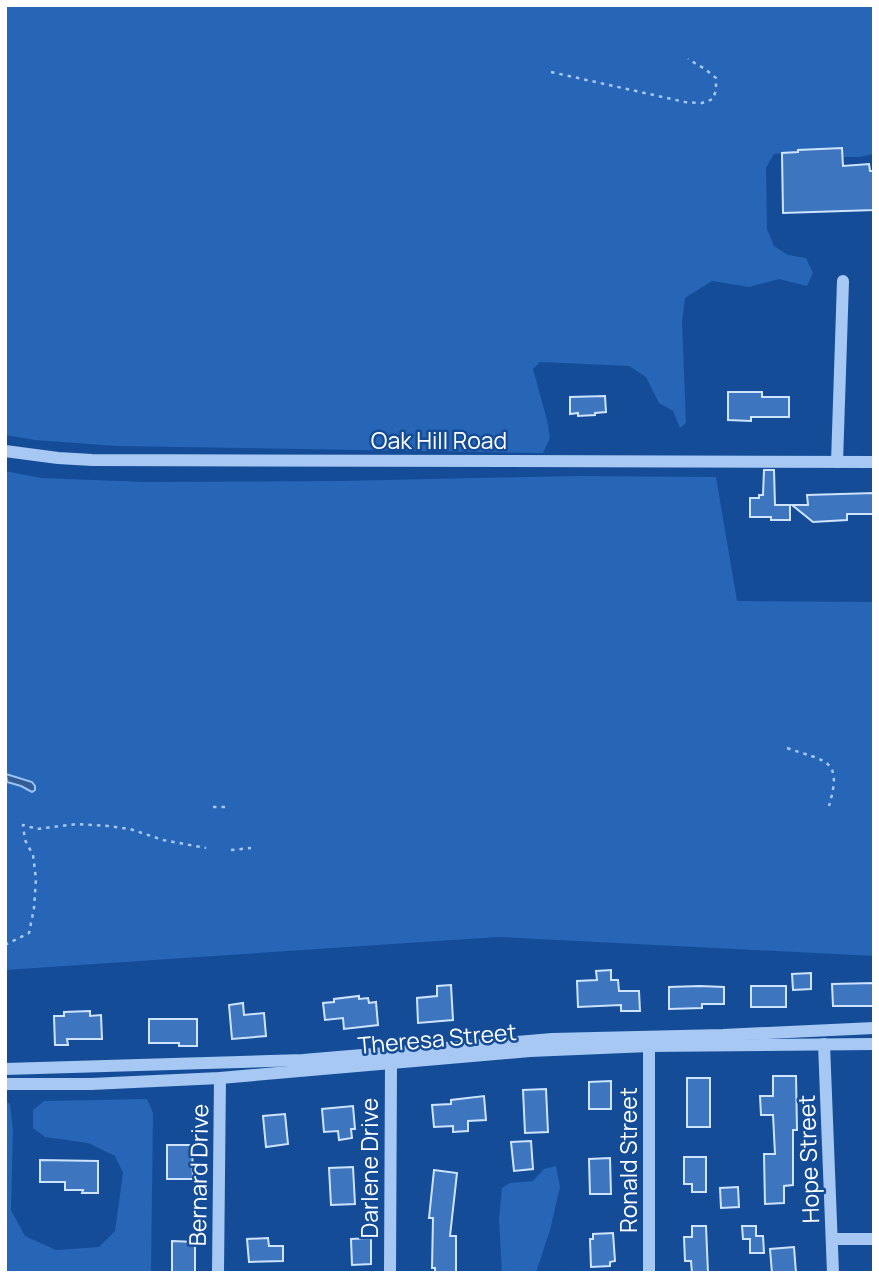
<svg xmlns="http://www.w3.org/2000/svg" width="879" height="1278" viewBox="0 0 879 1278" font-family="Manrope,sans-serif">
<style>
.green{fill:#2765b6}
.water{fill:#355c94;stroke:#99c2f5;stroke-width:2}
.building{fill:#3d75bf;stroke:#cee3fd;stroke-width:2}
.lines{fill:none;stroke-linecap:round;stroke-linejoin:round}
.path{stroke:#a7c8f2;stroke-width:2.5;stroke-dasharray:3.5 5;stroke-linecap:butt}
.minor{stroke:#a7c8f2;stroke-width:12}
.labels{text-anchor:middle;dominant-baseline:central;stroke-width:5;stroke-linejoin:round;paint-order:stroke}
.street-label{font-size:23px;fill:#fff;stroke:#144c97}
</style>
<rect width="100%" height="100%" fill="#144c97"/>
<g class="green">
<path d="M5,5h869v149l-15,3h-16l-1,-9 -44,2v2l-24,2 -8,14 1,61 7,17 14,9 18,3 7,15 -6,13 -28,-7 -30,8 -37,-6 -27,17 -3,24 4,101 -6,5 -7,-17 -14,-8 -13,-26 -17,-11 -89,-4 -7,7 14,51 3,18 -7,15 -426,-7 -82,-6 -30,-5z"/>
<path d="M5,471l36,7 105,4 193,-1 235,-5 142,1 21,124 137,1v354l-376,-19 -493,33z"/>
<path d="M147,1099l6,14 -2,160h-146v-172l5,3 3,26 -2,80 14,26 31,14 43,-3 16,-16 8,-58 -8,-17 -27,-13 -43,-6 -12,-9v-18l11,-9z"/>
<path d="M556,1166l4,21 -10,43 -14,43h-34l-3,-54 3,-31 8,-5 23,-2 11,-12z"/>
</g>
<path class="water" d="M6,774l26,8 3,4v4l-3,2 -11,-6 -14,-4z"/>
<g class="building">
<path d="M842,148l1,18 26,-2 1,7h4v39l-91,3 -1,-60 16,-1v-2z"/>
<path d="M728,392h34v5h27v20h-38v4l-23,-1z"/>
<path d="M605,396l1,16 -11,1v2l-17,1v-3l-8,1v-17z"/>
<path d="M764,470h10l1,35h15v15h-19v-3h-21v-19h9v-3h4z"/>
<path d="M874,493v21h-27v6l-34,2 -21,-17h16l-1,-10z"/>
<path d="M611,970v10h7l1,11h20l1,20h-19v-6l-43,2 -1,-26 20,-1 -1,-9z"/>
<path d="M811,973v16l-18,1 -1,-16z"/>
<path d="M874,983v23h-41l-1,-22z"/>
<path d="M451,985l2,35 -35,3 -1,-25 20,-2v-10z"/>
<path d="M700,986l24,1v17h-22v4l-33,1v-22z"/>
<rect x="751" y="986" width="35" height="21"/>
<path d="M359,996v3l9,-1 1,5 7,-1 2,23 -34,4 -1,-11 -18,2 -2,-17 11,-1v-3z"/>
<path d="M243,1003l1,12 20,-2 2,23 -34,3 -3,-34z"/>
<path d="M90,1011v5l11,-1 1,24h-35l1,6h-13l-1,-29h10v-4z"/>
<path d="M149,1019h48v27h-18v-3h-30z"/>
<path d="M773,1076h23l1,54h-4v55l-9,1v17l-19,1 -1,-50h11l-2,-39h-12l-1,-19h13z"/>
<rect x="687" y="1078" width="23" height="49"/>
<path d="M611,1081v28h-22v-27z"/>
<path d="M546,1089l2,43 -23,1 -2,-43z"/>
<path d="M484,1096l2,24 -18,1v10l-15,1v-6l-19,1 -2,-22 19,-1v-4z"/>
<path d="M353,1106l2,23h-4l1,9 -13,2 -1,-9 -14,1 -2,-23z"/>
<path d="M285,1114l3,30 -22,3 -3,-31z"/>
<path d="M531,1141l2,28 -19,2 -3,-29z"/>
<path d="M167,1145h25l1,34h-26z"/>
<path d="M684,1157h22v35h-14v-8h-8z"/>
<path d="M610,1158l1,36h-21l-1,-35z"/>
<path d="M40,1160l58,1v32h-16l1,-3h-18v-8h-25z"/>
<path d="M353,1167l2,37 -24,1 -2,-37z"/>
<path d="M434,1170l23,3 -7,63h6v37h-21v-5h-3l1,-50h-4z"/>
<path d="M738,1187l1,20 -18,1 -1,-20z"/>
<path d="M692,1226h14l2,47h-16l-1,-12h-6l-1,-24h8z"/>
<path d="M742,1226h14v10h7l1,17h-14v-14h-7z"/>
<path d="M613,1233l2,28 -5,1v4l-19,1 -1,-28h3v-5z"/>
<path d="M268,1238l1,8h14v15l-34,1 -2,-23z"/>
<path d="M371,1238v26l-19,1 -1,-26z"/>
<path d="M172,1241l23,1v31h-23z"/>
<path d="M794,1247l2,26h-24l-2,-24z"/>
</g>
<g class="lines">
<g class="path">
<path d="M551,72l134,30 17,1 11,-4 3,-9v-12l-11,-9 -17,-10"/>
<path d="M787,748c39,14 56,10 42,58"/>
<path d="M213,807h13"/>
<path d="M231,850l20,-2"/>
<path d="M5,945l24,-12 5,-25 2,-29 -3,-24 -8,-15 -2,-15 14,4 40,-5 31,2 22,3 33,11 43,8"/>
</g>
<g class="minor">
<path d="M5,451l53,7 34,2 782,2"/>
<path d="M837,462l6,-181"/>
<path d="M824,1044l9,229"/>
<path d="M5,1069l298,-9 249,-21 171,-4 151,-7"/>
<path d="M5,1084h86l129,-6 310,-27 119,-5 225,-2"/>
<path d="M832,1239h42"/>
<path d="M218,1273l2,-195"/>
<path d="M390,1273l1,-209"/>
<path d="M649,1273v-227"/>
</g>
</g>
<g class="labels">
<g class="street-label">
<text x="439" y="440">Oak Hill Road</text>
<text transform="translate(437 1038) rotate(-5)">Theresa Street</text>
<text transform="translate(808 1159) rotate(-92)">Hope Street</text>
<text transform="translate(628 1160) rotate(-90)">Ronald Street</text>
<text transform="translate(369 1168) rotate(-90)">Darlene Drive</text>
<text transform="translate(198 1175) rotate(-89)">Bernard Drive</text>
</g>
</g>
<rect width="879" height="1278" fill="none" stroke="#ffffff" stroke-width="14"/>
</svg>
